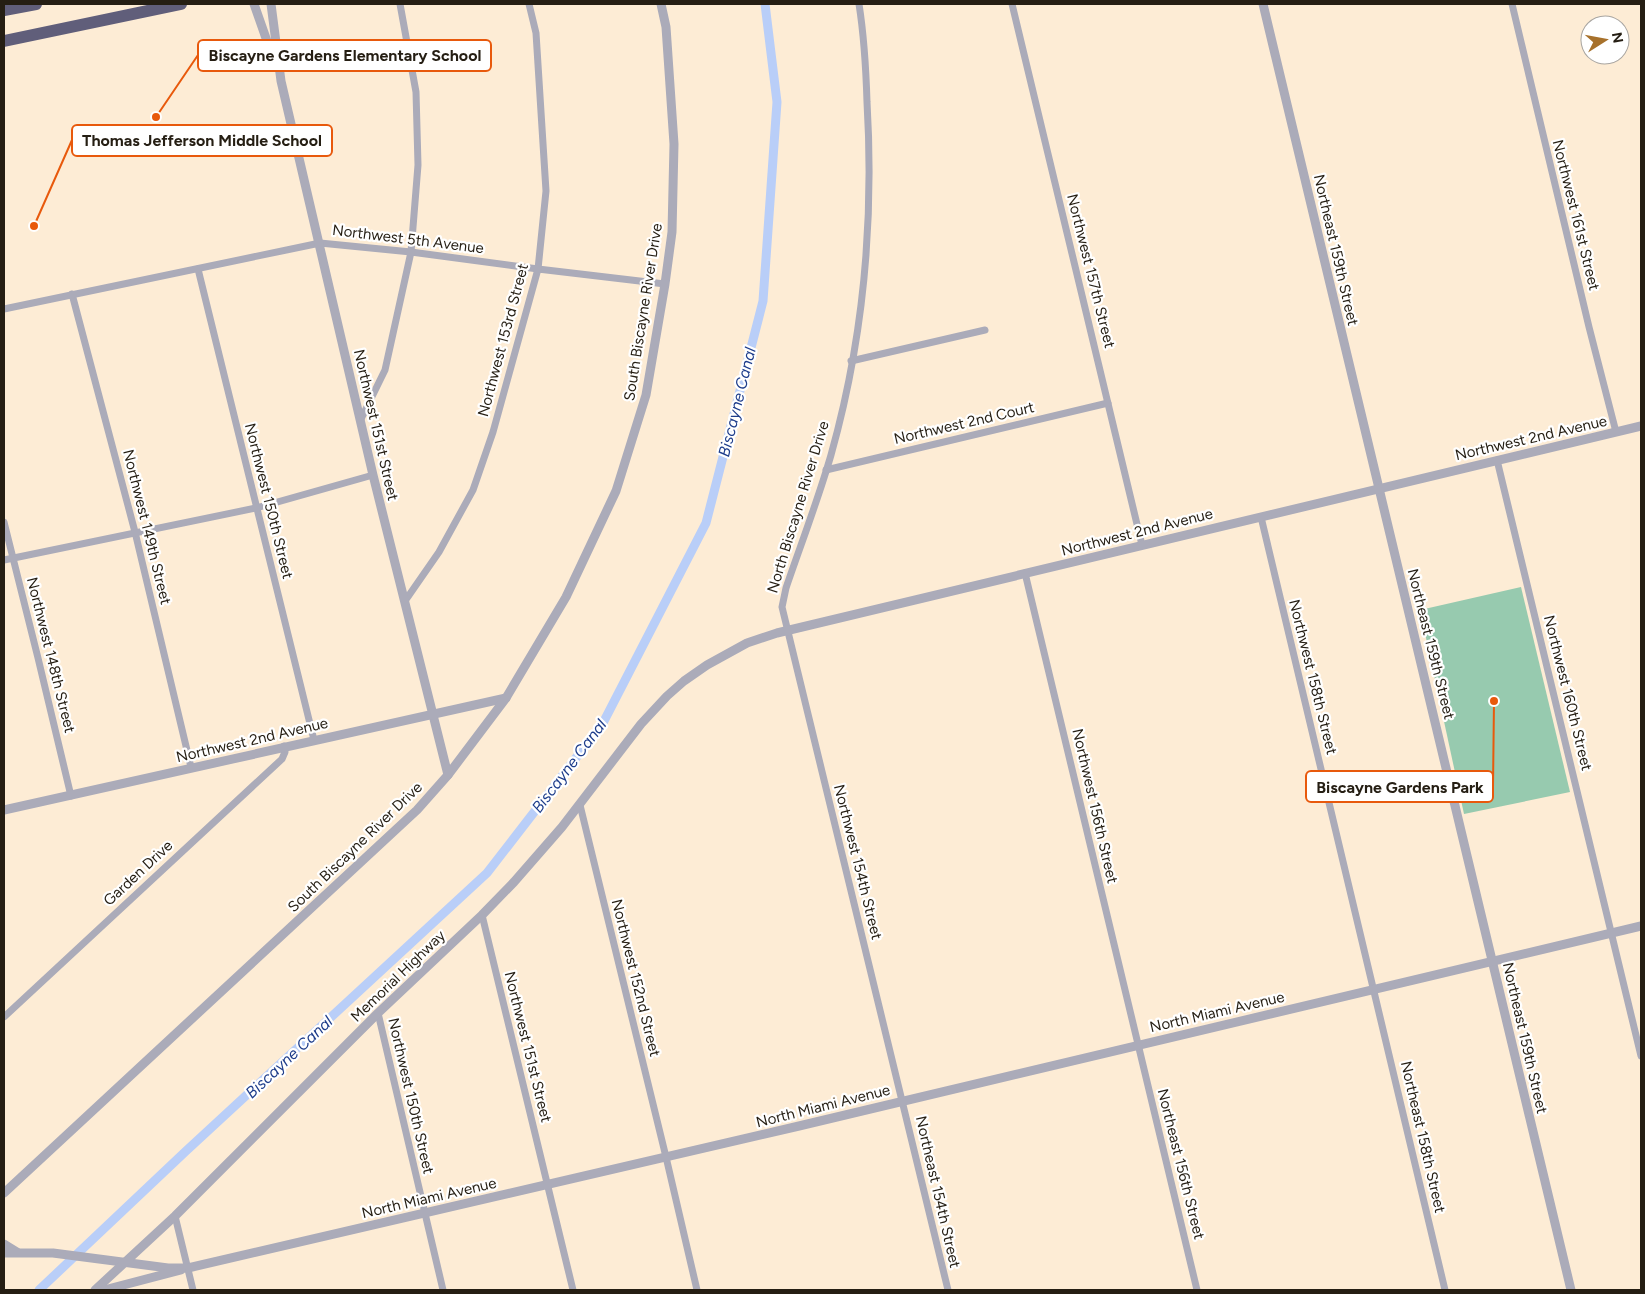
<svg xmlns="http://www.w3.org/2000/svg" width="1645" height="1294" viewBox="0 0 1645 1294" font-family="Figtree,sans-serif">
<style>
.green{fill:#97caaf}
.lines{fill:none;stroke-linecap:round;stroke-linejoin:round}
.canal{stroke:#b9cef8;stroke-width:9}
.minor{stroke:#ababb9;stroke-width:7}
.tertiary{stroke:#ababb9;stroke-width:9}
.motorway{stroke:#605e7a;stroke-width:12}
.labels{text-anchor:middle;dominant-baseline:central;stroke-width:4.5;stroke-linejoin:round;paint-order:stroke}
.street-label{font-size:15px;fill:#251e13;stroke:#fff}
.water-label{font-size:16px;font-style:italic;fill:#1e3d8b;stroke:#fff}
.leader{fill:none;stroke:#e8590c;stroke-width:2}
.callout-dot{fill:#e8590c;stroke:#fff;stroke-width:2}
.callout{fill:#fff;stroke:#e8590c;stroke-width:2}
.callout-label{font-size:16px;text-anchor:middle;font-weight:bold;fill:#251e13}
</style>
<rect width="100%" height="100%" fill="#fdecd5"/>
<path class="green" d="M1521,587l49,205 -106,22 -44,-204z"/>
<g class="lines">
<path class="canal" d="M39,1290l147,-139 301,-278 116,-150 103,-200 57,-222 14,-199 -12,-98"/>
<g class="minor">
<path d="M859,4c5,32 7,65 8,98 7,118 -4,239 -36,353 -13,45 -30,89 -45,133l-4,19 166,683"/>
<path d="M1012,4l130,541"/>
<path d="M1512,4l77,323 27,105"/>
<path d="M198,269l116,471"/>
<path d="M72,294l63,238 56,235"/>
<path d="M4,309l316,-66 91,9 127,17 127,15"/>
<path d="M851,361l134,-31"/>
<path d="M361,419l24,-49 26,-118 7,-87 -2,-73 -16,-88"/>
<path d="M1497,460l144,596"/>
<path d="M826,470l282,-67"/>
<path d="M1261,517l184,773"/>
<path d="M4,522l34,136 33,138"/>
<path d="M4,560l252,-52 117,-33"/>
<path d="M1025,573l172,717"/>
<path d="M405,601l34,-49 34,-62 20,-58 45,-163 8,-78 -10,-158 -7,-29"/>
<path d="M580,805l86,352 31,133"/>
<path d="M482,915l91,375"/>
<path d="M378,1013l65,277"/>
<path d="M4,1017l278,-258 3,-7 -1,-6"/>
<path d="M175,1216l18,74"/>
</g>
<g class="tertiary">
<path d="M254,4l21,60"/>
<path d="M271,4l10,77 92,394 75,300"/>
<path d="M1263,4l308,1286"/>
<path d="M4,810l502,-112"/>
<path d="M4,1193l413,-383 31,-35 58,-77 60,-101 50,-106 30,-96 19,-111 7,-52 2,-88 -8,-117 -5,-23"/>
<path d="M4,1244l13,8"/>
<path d="M4,1253h49l115,15h20l611,-142 842,-200"/>
<path d="M95,1290l80,-74 203,-203 104,-98 32,-33 48,-55 79,-103 26,-28 17,-15 23,-16 40,-22 30,-10 864,-207"/>
<path d="M104,1290l77,-20"/>
</g>
<g class="motorway">
<path d="M4,10l32,-6"/>
<path d="M4,41l177,-37"/>
</g>
</g>
<g class="labels">
<g class="street-label">
<text transform="translate(1576 215) rotate(76)">Northwest 161st Street</text>
<text transform="translate(408 239) rotate(7)">Northwest 5th Avenue</text>
<text transform="translate(1336 250) rotate(77)">Northeast 159th Street</text>
<text transform="translate(1091 271) rotate(76)">Northwest 157th Street</text>
<text transform="translate(643 312) rotate(-81)">South Biscayne River Drive</text>
<text transform="translate(503 340) rotate(-75)">Northwest 153rd Street</text>
<text transform="translate(964 423) rotate(-13)">Northwest 2nd Court</text>
<text transform="translate(376 425) rotate(77)">Northwest 151st Street</text>
<text transform="translate(1531 438) rotate(-13)">Northwest 2nd Avenue</text>
<text transform="translate(269 501) rotate(76)">Northwest 150th Street</text>
<text transform="translate(798 507) rotate(-73)">North Biscayne River Drive</text>
<text transform="translate(147 527) rotate(76)">Northwest 149th Street</text>
<text transform="translate(1137 532) rotate(-14)">Northwest 2nd Avenue</text>
<text transform="translate(1431 644) rotate(76)">Northeast 159th Street</text>
<text transform="translate(51 655) rotate(76)">Northwest 148th Street</text>
<text transform="translate(1313 677) rotate(76)">Northwest 158th Street</text>
<text transform="translate(1568 693) rotate(76)">Northwest 160th Street</text>
<text transform="translate(252 740) rotate(-13)">Northwest 2nd Avenue</text>
<text transform="translate(1095 806) rotate(77)">Northwest 156th Street</text>
<text transform="translate(355 847) rotate(-44)">South Biscayne River Drive</text>
<text transform="translate(858 862) rotate(76)">Northwest 154th Street</text>
<text transform="translate(138 873) rotate(-43)">Garden Drive</text>
<text transform="translate(398 976) rotate(-44)">Memorial Highway</text>
<text transform="translate(636 978) rotate(76)">Northwest 152nd Street</text>
<text transform="translate(1217 1012) rotate(-13)">North Miami Avenue</text>
<text transform="translate(1525 1038) rotate(77)">Northeast 159th Street</text>
<text transform="translate(528 1047) rotate(76)">Northwest 151st Street</text>
<text transform="translate(411 1096) rotate(77)">Northwest 150th Street</text>
<text transform="translate(823 1106) rotate(-14)">North Miami Avenue</text>
<text transform="translate(1423 1137) rotate(77)">Northeast 158th Street</text>
<text transform="translate(1181 1164) rotate(76)">Northeast 156th Street</text>
<text transform="translate(938 1192) rotate(77)">Northeast 154th Street</text>
<text transform="translate(429 1198) rotate(-13)">North Miami Avenue</text>
</g>
<g class="water-label">
<text transform="translate(737 402) rotate(-76)">Biscayne Canal</text>
<text transform="translate(569 766) rotate(-53)">Biscayne Canal</text>
<text transform="translate(289 1057) rotate(-43)">Biscayne Canal</text>
</g>
</g>
<path class="leader" d="M156 117L198 55M34 226L72 140M1494 701L1493 787"/>
<g class="callout-dot">
<circle cx="156" cy="117" r="5"/>
<circle cx="34" cy="226" r="5"/>
<circle cx="1494" cy="701" r="5"/>
</g>
<g class="callout">
<rect x="198" y="40" width="293" height="31" rx="5"/>
<rect x="72" y="125" width="260" height="31" rx="5"/>
<rect x="1306" y="771" width="187" height="31" rx="5"/>
</g>
<g class="callout-label">
<text x="345" y="61">Biscayne Gardens Elementary School</text>
<text x="202" y="146">Thomas Jefferson Middle School</text>
<text x="1400" y="793">Biscayne Gardens Park</text>
</g>
<rect width="1645" height="1294" fill="none" stroke="#251e13" stroke-width="10"/>
<g transform="translate(1605 40) rotate(79)"><circle r="24" fill="#ffffff" stroke="#a8a5a1"/>
<path d="M0-4L9 19L0 12L-9 19Z" fill="#a7712b"/>
<text y="-8" font-size="14" font-weight="bold" text-anchor="middle" fill="#251e13">N</text>
</g>
</svg>
